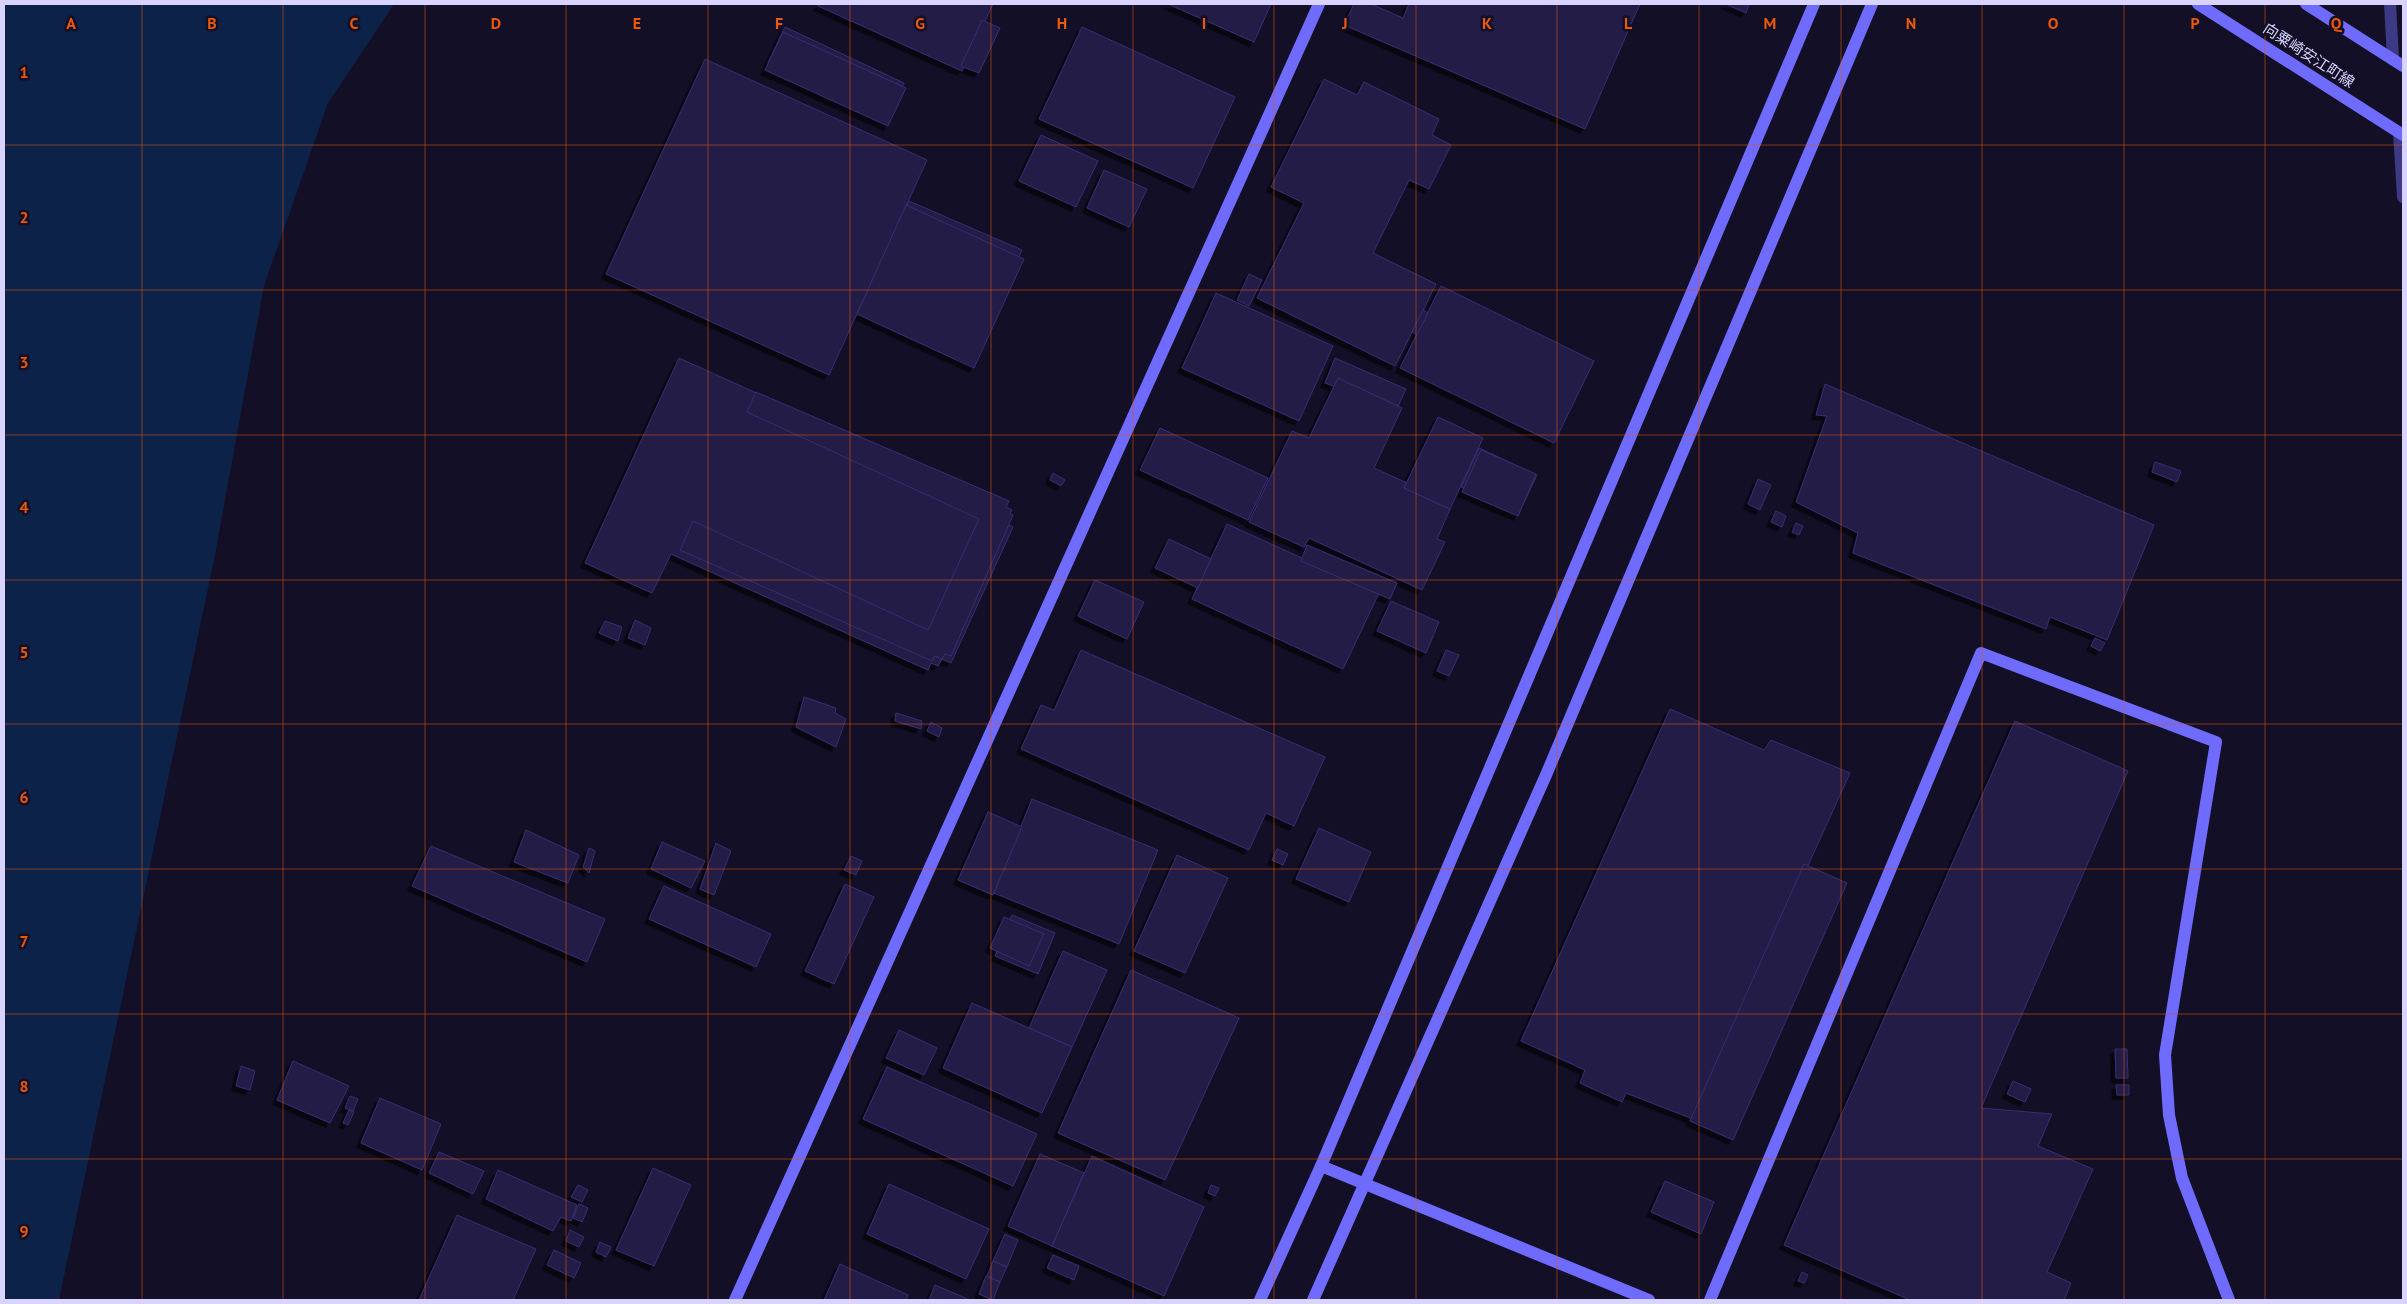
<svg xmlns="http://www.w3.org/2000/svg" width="2407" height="1304" viewBox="0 0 2407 1304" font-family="'PT Sans','Noto Sans JP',sans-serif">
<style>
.water{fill:#0c2248}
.building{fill:#241b47;stroke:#3b2d73;filter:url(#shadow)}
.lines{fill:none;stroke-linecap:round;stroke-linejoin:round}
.street{stroke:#3d3a85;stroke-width:12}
.secondary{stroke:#6f6bff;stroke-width:12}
.grid{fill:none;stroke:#e8590c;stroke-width:1;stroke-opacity:0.55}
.labels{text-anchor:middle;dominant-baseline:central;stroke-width:5;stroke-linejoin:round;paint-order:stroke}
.street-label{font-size:15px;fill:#d9d4ff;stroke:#130f26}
.grid-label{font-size:16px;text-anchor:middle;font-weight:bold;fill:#e8590c;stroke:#130f26;stroke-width:5;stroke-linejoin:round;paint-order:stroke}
</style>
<defs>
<filter id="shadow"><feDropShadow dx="-4.5" dy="4.5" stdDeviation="0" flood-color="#0009"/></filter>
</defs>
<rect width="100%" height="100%" fill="#130f26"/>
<path class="water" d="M4,4h390l-66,99 -64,183 -49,269 -156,745h-55z"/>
<g class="building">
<path d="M819,4h174l-31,67 -144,-65z"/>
<path d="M1168,4h103l-17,38z"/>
<path d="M1354,4h17l32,14 6,-14h231l-55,125 -241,-104z"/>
<path d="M1726,4h23l-3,9z"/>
<path d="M982,20l18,8 -21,45 -18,-7z"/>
<path d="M785,27l119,56 -17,36 -119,-56z"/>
<path d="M1082,27l153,70 -42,91 -154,-69z"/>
<path d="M783,32l123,56 -18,38 -123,-56z"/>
<path d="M705,59l222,101 -98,215 -223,-101z"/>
<path d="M1324,79l33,16 7,-13 75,37 -7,16 19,10 -22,44 -20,-9 -36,73 63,31 -41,82 -138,-68 47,-95 -33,-16z"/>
<path d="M1041,135l57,26 -22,46 -57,-26z"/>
<path d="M1104,170l43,19 -18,38 -42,-19z"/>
<path d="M909,201l113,49 -46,107 -114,-49z"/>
<path d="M906,205l118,54 -50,109 -117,-54z"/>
<path d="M1249,274l13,6 -13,26 -12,-6z"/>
<path d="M1441,286l153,75 -40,82 -154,-75z"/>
<path d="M1216,293l117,53 -34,75 -117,-53z"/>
<path d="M1423,310l5,3 -11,22 -5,-3z"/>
<path d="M679,358l325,147 -4,7 7,4 -3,7 9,4 -62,136 -9,-4 -4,7 -7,-3 -3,7 -257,-116 -19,39 -67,-30z"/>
<path d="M1335,358l71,31 -8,17 -59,-26 -3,7 -11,-4z"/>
<path d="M1338,378l64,30 -28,60 33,15 -3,5 46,21 -13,30 8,3 -23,48 -113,-52 -5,9 -55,-25 43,-91 17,7z"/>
<path d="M1825,384l329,141 -47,115 -57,-23 -4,12 -193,-76 5,-20 -62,-31 31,-86 -11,-1z"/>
<path d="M756,392l253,109 -3,6 6,3 -2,4 3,1 -62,141 -6,-2 -3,5 -7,-3 -3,5 -252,-111 13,-29 235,109 51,-111 -232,-107z"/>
<path d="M1438,417l45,21 -33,71 -46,-21z"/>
<path d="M1160,428l108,50 -20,42 -108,-50z"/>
<path d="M1479,448l58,27 -18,38 -58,-26z"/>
<path d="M1481,450l55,24 -18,42 -56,-24z"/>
<path d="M2155,462l26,9 -4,11 -25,-10z"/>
<path d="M1053,473l12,7 -4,6 -11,-6z"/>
<path d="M1758,479l13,6 -11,25 -12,-6z"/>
<path d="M1776,511l10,5 -4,11 -11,-5z"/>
<path d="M1796,523l7,3 -4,9 -7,-3z"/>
<path d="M1227,524l152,69 -36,76 -151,-70z"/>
<path d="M1169,539l42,20 -13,29 -43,-20z"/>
<path d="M1307,545l90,38 -7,16 -89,-38z"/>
<path d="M1095,580l49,22 -17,37 -49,-23z"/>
<path d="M1391,601l48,21 -13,31 -49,-22z"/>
<path d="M635,620l16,8 -6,17 -17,-7z"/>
<path d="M605,621l17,6 -4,14 -19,-8z"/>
<path d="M2095,638l10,5 -5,8 -9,-5z"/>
<path d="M1081,650l244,107 -31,69 -28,-13 -17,37 -228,-101 20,-44 13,5z"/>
<path d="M1446,650l13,5 -10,21 -12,-5z"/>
<path d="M804,697l32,11 -1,5 11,6 -10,28 -40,-20z"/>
<path d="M1670,709l94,41 7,-10 79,33 -157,346 -67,-26 -4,9 -42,-19 5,-13 -64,-29z"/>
<path d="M896,713l26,8 -1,8 -26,-8z"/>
<path d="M2015,721l113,50 -147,337 71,6 -14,32 55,23 -46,103 24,11 -7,17h-154l-126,-55z"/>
<path d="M931,722l11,6 -3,9 -12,-6z"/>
<path d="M1032,799l126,51 -39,94 -125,-51z"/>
<path d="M988,812l34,15 -29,68 -35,-15z"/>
<path d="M1319,828l52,24 -22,50 -53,-23z"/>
<path d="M526,830l53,25 -11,28 -54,-21z"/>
<path d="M662,842l43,19 -14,27 -40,-19z"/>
<path d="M716,843l15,8 -17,44 -14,-6z"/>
<path d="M431,846l174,73 -18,43 -175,-76z"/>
<path d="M589,848l6,3 -6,22 -6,-6z"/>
<path d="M1277,849l11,5 -5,11 -11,-5z"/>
<path d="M1177,855l51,23 -43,95 -51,-22z"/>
<path d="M851,856l11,5 -6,14 -12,-5z"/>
<path d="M1804,864l43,19 -114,257 -43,-19z"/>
<path d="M845,884l29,13 -40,87 -29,-13z"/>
<path d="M664,886l107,48 -15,33 -107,-48z"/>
<path d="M1012,915l43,18 -17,41 -43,-18z"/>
<path d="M1004,917l40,17 -15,32 -39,-18z"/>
<path d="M1063,951l44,19 -35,77 -43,-19z"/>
<path d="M1131,970l108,48 -74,162 -107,-47z"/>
<path d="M972,1003l100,44 -30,66 -99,-45z"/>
<path d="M899,1030l38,18 -13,27 -38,-17z"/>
<path d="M2115,1049h12l1,29h-12z"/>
<path d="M293,1061l56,25 -19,37 -53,-23z"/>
<path d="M241,1066l14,5 -5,19 -14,-4z"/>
<path d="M887,1067l150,67 -24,52 -150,-67z"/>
<path d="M2013,1081l18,8 -6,13 -18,-8z"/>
<path d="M2116,1085h13v10h-12z"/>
<path d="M350,1096l8,3 -5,12 -8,-3z"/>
<path d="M380,1098l61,26 -19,46 -61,-27z"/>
<path d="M349,1110l5,2 -6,13 -5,-2z"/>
<path d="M439,1152l45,19 -11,23 -44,-21z"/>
<path d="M1040,1154l44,19 -32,73 -44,-20z"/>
<path d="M1092,1156l112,51 -40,89 -112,-50z"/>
<path d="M653,1168l38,17 -37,81 -38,-16z"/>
<path d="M498,1170l79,35 -6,16 -10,-4 -8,14 -67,-32z"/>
<path d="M1665,1181l49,21 -13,32 -50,-22z"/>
<path d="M889,1184l100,45 -23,50 -99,-45z"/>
<path d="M578,1185l10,5 -6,12 -11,-5z"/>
<path d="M1211,1185l8,3 -4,8 -7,-3z"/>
<path d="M579,1204l9,4 -6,14 -9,-4z"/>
<path d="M457,1215l79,34 -23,51h-94z"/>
<path d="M570,1230l14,7 -5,10 -13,-6z"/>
<path d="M1005,1234l13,6 -11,27 -14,-6z"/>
<path d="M600,1242l11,5 -5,10 -10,-5z"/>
<path d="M554,1250l27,13 -7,15 -27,-13z"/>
<path d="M1053,1255l26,11 -5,14 -27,-12z"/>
<path d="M993,1261l14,6 -7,15 -13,-6z"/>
<path d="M840,1264l68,31 -2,5h-82z"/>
<path d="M1802,1272l6,3 -4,8 -6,-2z"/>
<path d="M986,1276l14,6 -7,18 -14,-6z"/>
<path d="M935,1285l35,15h-41z"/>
</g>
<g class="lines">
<g class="street">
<path d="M2390,4l3,55"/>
<path d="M2399,132l4,65"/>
</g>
<g class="secondary">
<path d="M2198,4l205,131"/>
<path d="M2306,4l97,62"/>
<path d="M1321,1166l328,134"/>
<path d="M735,1300l584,-1296"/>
<path d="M1260,1300l61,-134 493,-1162"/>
<path d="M1313,1300l233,-525 326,-771"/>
<path d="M1710,1300l271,-647 235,89 -51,313 4,60 13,63 47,122"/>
</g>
</g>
<path class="grid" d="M142,4v1296M283,4v1296M425,4v1296M566,4v1296M708,4v1296M850,4v1296M991,4v1296M1133,4v1296M1274,4v1296M1416,4v1296M1557,4v1296M1699,4v1296M1841,4v1296M1982,4v1296M2124,4v1296M2265,4v1296M4,145h2399M4,290h2399M4,435h2399M4,580h2399M4,724h2399M4,869h2399M4,1014h2399M4,1159h2399"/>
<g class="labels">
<g class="street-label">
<text transform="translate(2309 55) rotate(33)">向粟崎安江町線</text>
</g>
</g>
<g class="grid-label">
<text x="71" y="29">A</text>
<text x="212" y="29">B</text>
<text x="354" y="29">C</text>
<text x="496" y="29">D</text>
<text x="637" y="29">E</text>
<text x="779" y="29">F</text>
<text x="920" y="29">G</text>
<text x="1062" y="29">H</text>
<text x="1204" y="29">I</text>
<text x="1345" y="29">J</text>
<text x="1487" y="29">K</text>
<text x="1628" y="29">L</text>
<text x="1770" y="29">M</text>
<text x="1911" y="29">N</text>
<text x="2053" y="29">O</text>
<text x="2195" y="29">P</text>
<text x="2336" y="29">Q</text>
<text x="24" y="78">1</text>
<text x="24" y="223">2</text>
<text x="24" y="368">3</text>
<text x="24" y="513">4</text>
<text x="24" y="658">5</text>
<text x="24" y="803">6</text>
<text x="24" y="947">7</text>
<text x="24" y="1092">8</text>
<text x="24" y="1237">9</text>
</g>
<rect width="2407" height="1304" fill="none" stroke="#d9d4ff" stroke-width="10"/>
</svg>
